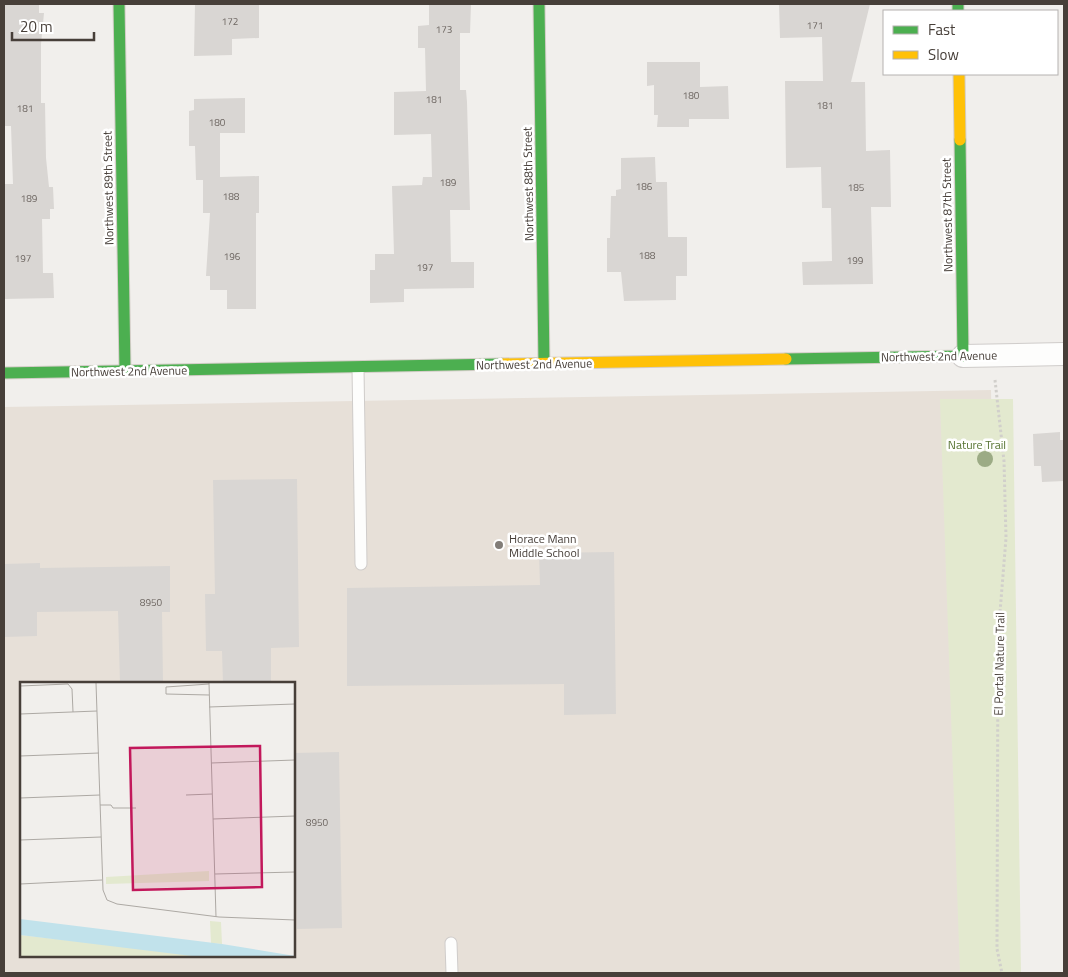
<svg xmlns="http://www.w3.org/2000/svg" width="1068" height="977" viewBox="0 0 1068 977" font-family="'Titillium Web',sans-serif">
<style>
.education{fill:#e7e0d8;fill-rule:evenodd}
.green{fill:#e3e9cf}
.building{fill:#d9d6d3}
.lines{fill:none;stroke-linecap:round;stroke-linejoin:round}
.lane-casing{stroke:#cfccca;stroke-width:13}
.street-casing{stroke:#cfccca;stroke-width:24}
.fast-casing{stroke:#d3cdc7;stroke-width:13}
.slow-casing{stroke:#d3cdc7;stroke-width:13}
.path{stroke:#d1cfcb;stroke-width:3;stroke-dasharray:2.5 2.5;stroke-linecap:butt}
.lane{stroke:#fdfdfc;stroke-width:11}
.street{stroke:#fdfdfc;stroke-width:22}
.fast{stroke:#4caf50;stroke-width:11}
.slow{stroke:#ffc107;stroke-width:11}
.tree{fill:#9cab85}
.poi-dot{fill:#827d78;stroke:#fff;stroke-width:2}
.labels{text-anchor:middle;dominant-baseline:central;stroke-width:5;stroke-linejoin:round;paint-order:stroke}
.number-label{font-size:10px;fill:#6d6661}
.street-label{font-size:12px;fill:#473f39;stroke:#fff}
.park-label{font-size:12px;fill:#567331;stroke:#fff}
.poi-label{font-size:12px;fill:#473f39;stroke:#fff;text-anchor:start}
.inset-road{fill:none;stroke:#ada9a4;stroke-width:1}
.view{fill:#c2185b;fill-opacity:0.15;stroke:#c2185b;stroke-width:2.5}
.inset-edge{fill:none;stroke:#473f39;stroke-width:2.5}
</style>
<rect width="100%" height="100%" fill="#f1efec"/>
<path class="education" d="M991,390l11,583h-998v-566zM21,683h273v273h-273z"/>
<path class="green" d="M940,399h73l8,574h-61z"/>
<g class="building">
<path d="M4,4h35v9h5l-3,31v59h4l1,55 3,29h4l1,22h-4v10h-8l1,54h10l1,25 -50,1v-115h9l-2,-58h-6z"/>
<path d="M195,4h64v34l-27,1v16l-38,1z"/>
<path d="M429,4h42l-1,29h-10v57h6l1,12 3,108h-20l1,52h23v26l-70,1v13l-34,1v-33h5v-16h19l-2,-68 30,-1 1,-8h9l-1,-43 -37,1v-43l32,-1 -1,-43h-7v-22l11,-1z"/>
<path d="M779,4h91l-19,78h14l1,69 24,-1 1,57h-20l2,77 -70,1 -1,-23 30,-1 -1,-53h-9l-1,-41 -35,1 -1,-87h38l-1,-44 -42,1z"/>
<path d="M647,62h53v25l28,-1 1,33h-40v8h-32l1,-12h-4v-30l-7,1z"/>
<path d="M245,98v35h-25v44l39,-1v37h-3v96h-29v-19h-17v-14h-4l4,-63h-7v-33h-7l-1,-34h-6v-35l5,-1v-11z"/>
<path d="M655,157l1,25h11l1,55h19v39h-11v24l-52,1 -3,-29h-14v-34h3l1,-42h5v-6l5,-1v-31z"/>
<path d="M1060,432v8h4v41l-22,1 -1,-16h-7l-1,-32z"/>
<path d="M297,479l2,168 -28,1v35h-48l-1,-32h-16l-1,-57h10l-2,-114z"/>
<path d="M614,552l2,162 -52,1v-31l-217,2v-98l193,-3 -1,-32z"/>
<path d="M40,563v5l130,-2v46h-8l1,71h-43l-2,-72 -81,1v24l-33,1v-73z"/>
<path d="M339,752l3,176 -45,1 -1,-39h-2v-137z"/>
</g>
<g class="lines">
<defs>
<g id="lane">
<path d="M358,368l3,196"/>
<path d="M451,943l1,30"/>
</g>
<path id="street" d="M963,356l101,-2"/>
<g id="fast">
<path d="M119,4l6,367"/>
<path d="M539,4l5,360"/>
<path d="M958,4v7"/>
<path d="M786,359l177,-3 -3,-216"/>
<path d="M4,373l498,-9"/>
</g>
<g id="slow">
<path d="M959,74l1,66"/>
<path d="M502,364l284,-5"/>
</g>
</defs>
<use href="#lane" class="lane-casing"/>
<use href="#street" class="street-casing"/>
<use href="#fast" class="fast-casing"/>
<use href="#slow" class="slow-casing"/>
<path class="path" d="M995,380l9,81 2,77 -8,99 -1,312 5,24"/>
<use href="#lane" class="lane"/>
<use href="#street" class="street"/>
<use href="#fast" class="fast"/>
<use href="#slow" class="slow"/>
</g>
<circle class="tree" cx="985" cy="459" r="8"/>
<circle class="poi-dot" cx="499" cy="545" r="5"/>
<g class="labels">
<g class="number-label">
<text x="230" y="21">172</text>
<text x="815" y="25">171</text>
<text x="444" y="29">173</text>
<text x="691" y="95">180</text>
<text x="434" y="99">181</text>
<text x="825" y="105">181</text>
<text x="25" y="108">181</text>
<text x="217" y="122">180</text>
<text x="448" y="182">189</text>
<text x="644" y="186">186</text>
<text x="856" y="187">185</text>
<text x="231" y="196">188</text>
<text x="29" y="198">189</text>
<text x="647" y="255">188</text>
<text x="232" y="256">196</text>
<text x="23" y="258">197</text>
<text x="855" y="260">199</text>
<text x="425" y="267">197</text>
<text x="151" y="602">8950</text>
<text x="317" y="822">8950</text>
</g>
<g class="street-label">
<text transform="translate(528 184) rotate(-91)">Northwest 88th Street</text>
<text transform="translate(108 188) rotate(-91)">Northwest 89th Street</text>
<text transform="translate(947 215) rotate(-91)">Northwest 87th Street</text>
<text transform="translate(939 356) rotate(-1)">Northwest 2nd Avenue</text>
<text transform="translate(534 364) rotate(-1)">Northwest 2nd Avenue</text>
<text transform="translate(129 371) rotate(-1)">Northwest 2nd Avenue</text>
<text transform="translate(999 664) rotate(-89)">El Portal Nature Trail</text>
</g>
<g class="park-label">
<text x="977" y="444">Nature Trail</text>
</g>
<g class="poi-label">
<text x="509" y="538">Horace Mann<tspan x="509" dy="14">Middle School</tspan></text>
</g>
</g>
<g transform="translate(20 682)">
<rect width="275" height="275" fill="#f1efec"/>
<path d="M189,189v10l-103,3v-7zM190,239l11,1 1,22 -11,-1zM0,253l189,21h-189z" fill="#e3e9cf"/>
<path d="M0,237l202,25 73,12h-103l-172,-21z" fill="#c1e2eb"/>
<path class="inset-road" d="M76,1l7,207 4,10 10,4 102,13 76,3M189,1l7,234M189,2l-43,3v7l43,1M0,4l48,-2 4,5 1,23M189,25l86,-3M0,32l77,-3M0,74l79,-3M191,81l84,-3M166,113l26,-1M0,116l80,-3M80,123h11l2,3h23M193,137l82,-3M0,158l81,-3M195,192l80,-2M0,202l82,-4"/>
<path class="view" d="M240,64l2,141 -129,3 -3,-142z"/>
<rect width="275" height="275" class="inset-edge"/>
</g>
<rect width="1068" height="977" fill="none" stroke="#473f39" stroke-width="10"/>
<rect x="883" y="10" width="175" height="65" fill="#ffffff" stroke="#b5b2b0"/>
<rect x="893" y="26" width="25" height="8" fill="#4caf50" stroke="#b5b2b0"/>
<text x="928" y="35" font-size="15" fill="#473f39">Fast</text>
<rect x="893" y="51" width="25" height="8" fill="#ffc107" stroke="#b5b2b0"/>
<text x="928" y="60" font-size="15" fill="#473f39">Slow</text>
<path d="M12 32v8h82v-8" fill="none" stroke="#473f39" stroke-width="2.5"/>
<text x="20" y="32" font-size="15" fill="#473f39" stroke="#ffffff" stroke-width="4" paint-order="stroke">20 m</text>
</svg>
